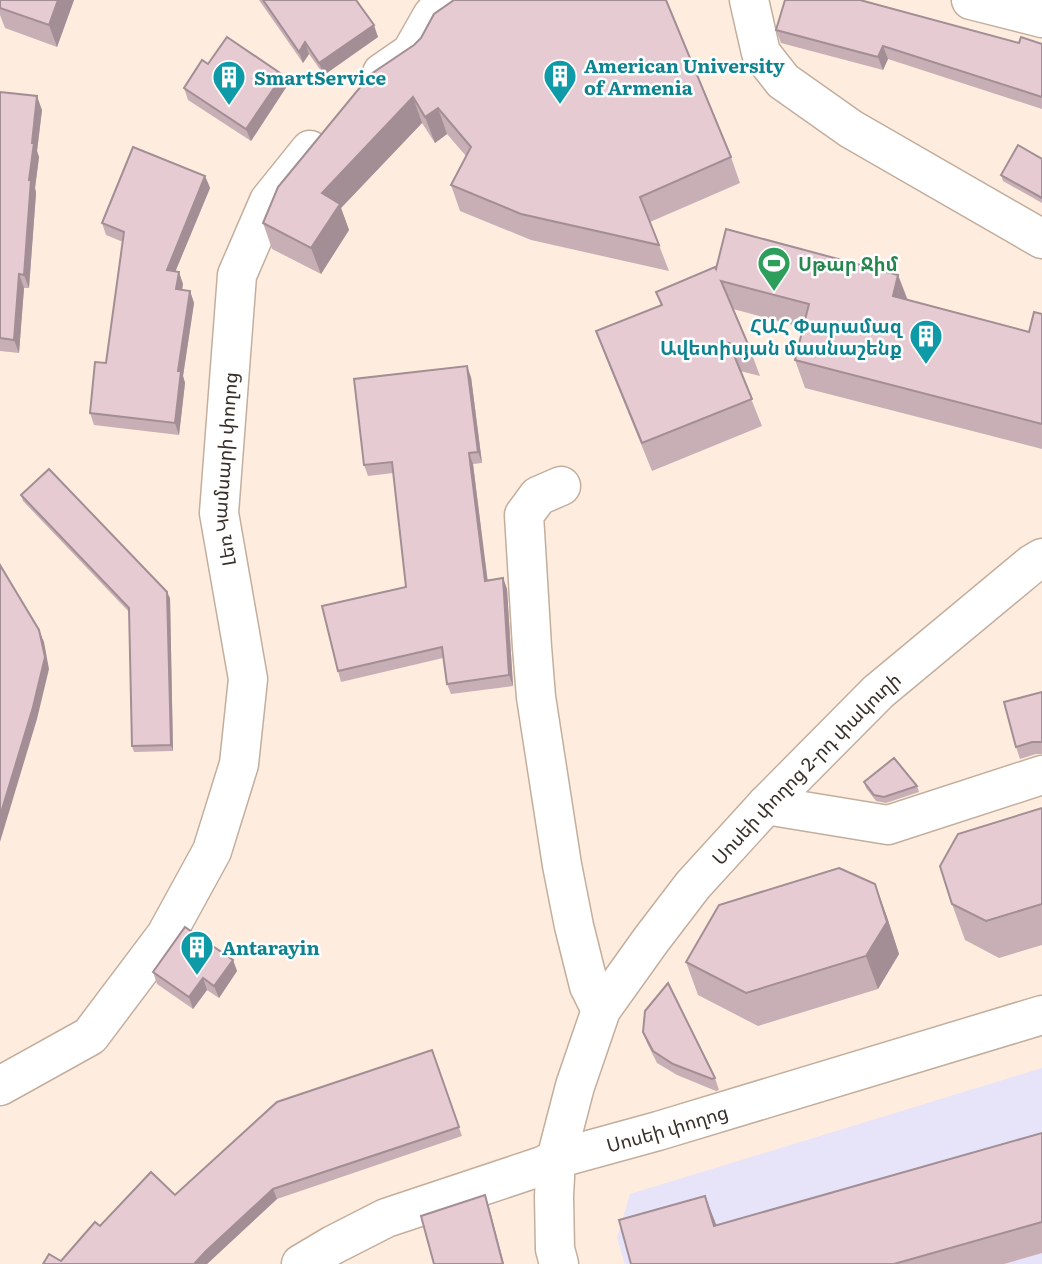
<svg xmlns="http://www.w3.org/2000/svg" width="1042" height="1264" viewBox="0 0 1042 1264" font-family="Literata,'Noto Sans Armenian',serif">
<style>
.industrial{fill:#e7e3f9}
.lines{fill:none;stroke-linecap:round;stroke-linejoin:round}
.minor-casing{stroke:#c3ae9d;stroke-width:41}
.minor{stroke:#fff;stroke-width:38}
.wall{fill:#c7afb5}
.shaded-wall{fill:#a28e94}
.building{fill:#e7cbd3;stroke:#a28e94;stroke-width:2}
.labels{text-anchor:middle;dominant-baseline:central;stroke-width:5;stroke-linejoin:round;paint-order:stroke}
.culture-label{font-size:19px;font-weight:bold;fill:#0d838f;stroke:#fefefe;text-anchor:start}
.leisure-label{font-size:19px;font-weight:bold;fill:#27864d;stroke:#fefefe;text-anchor:start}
.street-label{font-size:19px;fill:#383029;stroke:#fefefe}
</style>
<rect width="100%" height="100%" fill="#feeddf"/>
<path class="industrial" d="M1042,1068v196h-417l-8,-26 13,-44z"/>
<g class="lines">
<defs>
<g id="minor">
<path d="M749,0l12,53 22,28 68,48 191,110"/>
<path d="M971,0l71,18"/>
<path d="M382,73l29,-20 21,-37 14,-16"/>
<path d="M561,486l-23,10 -14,19 8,132 4,50 26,168 12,61 15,60 12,24"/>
<path d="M766,805l122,20 154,-50"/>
<path id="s1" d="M0,1086l90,-50 76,-101 46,-84 27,-87 9,-85 -29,-166 18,-238 32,-74 41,-51"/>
<path id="s2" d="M301,1264l32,-19 53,-27 156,-52 14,-7 102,-28 384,-116"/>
<path id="s3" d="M559,1264l-4,-15 -1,-53 2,-37 19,-73 26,-76 50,-70 42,-55 73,-80 112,-113 154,-128 10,-6"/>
</g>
</defs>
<use href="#minor" class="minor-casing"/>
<use href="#minor" class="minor"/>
</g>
<g class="wall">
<path d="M0,0h74l-17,47 -52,-19 -5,-13z"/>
<path d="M259,0h97l22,37 -54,38 -15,-21 -6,9z"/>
<path d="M776,30l266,14v65l-154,-50 -5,11 -102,-27z"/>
<path d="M208,64l79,22 -36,55 -63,-41 -4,-12z"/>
<path d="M371,74l360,83 9,26 -90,39 19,49 -138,-31 -71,-29 -9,-26 15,-29 -19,-22 -12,9 -13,-20 -81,85 8,22 -28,44 -49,-25 -9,-26z"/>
<path d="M0,92l42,18 -5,41 2,6 -4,31 1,5 -7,95h-5l-5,65 -19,-2z"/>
<path d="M1042,159v44l-39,-22 -2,-6z"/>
<path d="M205,176l5,12 -35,84 8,12 -1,6 8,1 4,12 -11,73 2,7 -6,52 -85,-10 -4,-12 16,-50 17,-121 -17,-7 -4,-12z"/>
<path d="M716,269l182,6 10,25 121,32 13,-18v135l-237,-61 -10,-28 9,-32 -71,-19 17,40 10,27 -20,-5 22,55 -110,45 -46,-113 -10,-27 65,-26z"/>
<path d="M471,377l11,86 -9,1 14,116 16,-2 4,11 6,97 -62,8 -4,-10 -4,-26 -102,24 -3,-11 68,-84 -13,-114 -25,3 -4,-11z"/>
<path d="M21,495l149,103 3,153 -39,1 -2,-6 -3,-134 -106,-111z"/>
<path d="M1042,692v62h-6l-16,5 -4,-12z"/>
<path d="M864,782l53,4 2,6 -33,11 -10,-2 -10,-13z"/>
<path d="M1042,808v137l-43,13 -34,-18 -13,-36z"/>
<path d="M875,884l12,33 12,37 -21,35 -120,37 -60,-31 -12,-33z"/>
<path d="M233,960l4,11 -18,27 -12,-8 -14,19 -36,-25 -4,-12z"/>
<path d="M643,1032l72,46 4,12 -3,1 -39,-16 -20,-12 -10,-20z"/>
<path d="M432,1050l30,86 -185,63 -70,65h-164l18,-3 39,-35 75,-31z"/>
<path d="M1042,1133v120l-38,11h-373l85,-39z"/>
</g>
<g class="shaded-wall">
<path d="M58,0h16l-17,47 -8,-22z"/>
<path d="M374,25l4,12 -54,38 -5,-12z"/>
<path d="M305,42l4,12 -6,9 -4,-11z"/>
<path d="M883,46l5,13 -5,11 -5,-13z"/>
<path d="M283,75l4,11 -36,55 -5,-12z"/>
<path d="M37,96l5,14 -5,41 2,6 -4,31 1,5 -7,95 -5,-13 5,-95z"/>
<path d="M413,97l9,26 -81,85 8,22 -28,44 -10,-26 11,-55z"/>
<path d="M438,108l9,26 -12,9 -10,-26z"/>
<path d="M205,176l5,12 -39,94 -4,-12z"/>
<path d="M179,272l4,12 -3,17 -4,-12z"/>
<path d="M19,274l5,14 -5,65 -5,-13z"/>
<path d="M898,275l10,27 -15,-6z"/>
<path d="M190,291l4,12 -11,73 2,7 -6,52 -4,-12 3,-52z"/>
<path d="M467,366l4,11 11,86 -4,-11z"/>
<path d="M469,453l4,11 16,127 -4,-10z"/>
<path d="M503,578l4,11 6,97 -4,-11z"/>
<path d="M167,592l3,6 3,153 -2,-6z"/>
<path d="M39,630l5,12 5,27 -12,50 -37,123v-26z"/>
<path d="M875,884l12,33 12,37 -21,35 -12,-33z"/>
<path d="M233,960l4,11 -18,27 -5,-12z"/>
<path d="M203,978l4,12 -14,19 -4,-12z"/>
<path d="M273,1189l4,10 -70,65h-13l12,-13z"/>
<path d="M485,1195l4,12 15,57h-1z"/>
<path d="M705,1196l11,28 8,30 -10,-28z"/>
</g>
<g class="building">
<path d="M0,0h58l-9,25 -49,-17z"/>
<path d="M263,0h93l18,25 -55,38 -14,-21 -6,10z"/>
<path d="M454,0h212l65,157 -91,40 19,48 -138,-31 -70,-29 20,-38 -33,-39 -13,9 -12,-20 -91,96 18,11 -29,44 -48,-25 15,-36 93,-113 43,-29 7,-7 13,-24z"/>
<path d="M785,0h75l159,43 2,-6 21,7v53l-159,-51 -5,11 -102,-27z"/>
<path d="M227,37l56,38 -37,54 -62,-41 18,-28 6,4z"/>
<path d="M0,92l37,4 -5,47h2l-5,37h2l-7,95 -5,-1 -5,66 -14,-2z"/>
<path d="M1018,145l24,14v39l-41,-23z"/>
<path d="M133,147l72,29 -38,94 12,2 -3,17 14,2 -12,80h3l-6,52 -85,-10 5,-51 11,1 18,-131 -22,-9z"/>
<path d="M726,229l172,46 -5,21 136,36 5,-20 8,2v110l-247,-64 14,-56 -88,-23 29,68 -21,-6 23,56 -110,44 -46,-112 66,-26 -6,-13 59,-25 1,2z"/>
<path d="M467,366l11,86 -9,1 16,128 18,-3 6,97 -62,9 -5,-37 -104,24 -16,-65 84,-19 -14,-125 -28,3 -10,-86z"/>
<path d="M49,469l118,123 4,153 -39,1 -3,-138 -108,-113z"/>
<path d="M0,565l39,65 6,27 -12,50 -33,109z"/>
<path d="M1042,692v50h-10l-16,5 -12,-45z"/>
<path d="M894,758l23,28 -33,11 -10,-2 -10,-13z"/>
<path d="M1042,808v96l-56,17 -34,-17 -12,-38 18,-32z"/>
<path d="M839,868l36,16 12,38 -21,34 -120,37 -60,-31 33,-57z"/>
<path d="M185,927l48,33 -19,26 -11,-8 -14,19 -36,-25z"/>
<path d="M668,983l47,95 -3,1 -39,-15 -20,-13 -10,-19 2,-21z"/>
<path d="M432,1050l27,77 -186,62 -67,62 -12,13h-151l6,-10 12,7 34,-39 5,4 51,-54 24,23 102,-93z"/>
<path d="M1042,1133v89l-148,42h-263l-12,-44 86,-24 9,30z"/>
<path d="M485,1195l18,69h-69l-13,-48z"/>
</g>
<defs>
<symbol id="building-pin" viewBox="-11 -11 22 30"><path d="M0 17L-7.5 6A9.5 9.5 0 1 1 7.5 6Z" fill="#0f9aa8" stroke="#fefefe"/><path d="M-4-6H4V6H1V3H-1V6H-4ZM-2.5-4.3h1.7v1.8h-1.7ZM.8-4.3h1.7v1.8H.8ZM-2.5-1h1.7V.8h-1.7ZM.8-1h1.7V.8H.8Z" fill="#fff"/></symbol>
<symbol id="stadium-pin" viewBox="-11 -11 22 30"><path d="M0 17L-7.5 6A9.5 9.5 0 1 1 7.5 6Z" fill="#2e9e5b" stroke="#fefefe"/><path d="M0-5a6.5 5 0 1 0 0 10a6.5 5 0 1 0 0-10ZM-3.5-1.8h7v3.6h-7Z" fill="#fff"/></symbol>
</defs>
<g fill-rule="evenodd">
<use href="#building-pin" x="541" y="57" width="38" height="52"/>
<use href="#building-pin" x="210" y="58" width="38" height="52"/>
<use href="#stadium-pin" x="755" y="244" width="38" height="52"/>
<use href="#building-pin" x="907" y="317" width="38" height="52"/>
<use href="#building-pin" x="178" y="928" width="38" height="52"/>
</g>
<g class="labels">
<g class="culture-label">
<text x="584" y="65">American University<tspan x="584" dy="22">of Armenia</tspan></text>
<text x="254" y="77">SmartService</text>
<text x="902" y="325" text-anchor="end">ՀԱՀ Փարամազ<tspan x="902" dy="22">Ավետիսյան մասնաշենք</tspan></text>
<text x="222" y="947">Antarayin</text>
</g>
<g class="leisure-label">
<text x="798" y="263">Սթար Ջիմ</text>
</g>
<g class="street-label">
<text stroke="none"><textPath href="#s1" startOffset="714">Լեռ Կամսարի փողոց</textPath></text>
<text stroke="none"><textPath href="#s3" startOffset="579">Սոսեի փողոց 2-րդ փակուղի</textPath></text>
<text stroke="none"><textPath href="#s2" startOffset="392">Սոսեի փողոց</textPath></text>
</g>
</g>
</svg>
